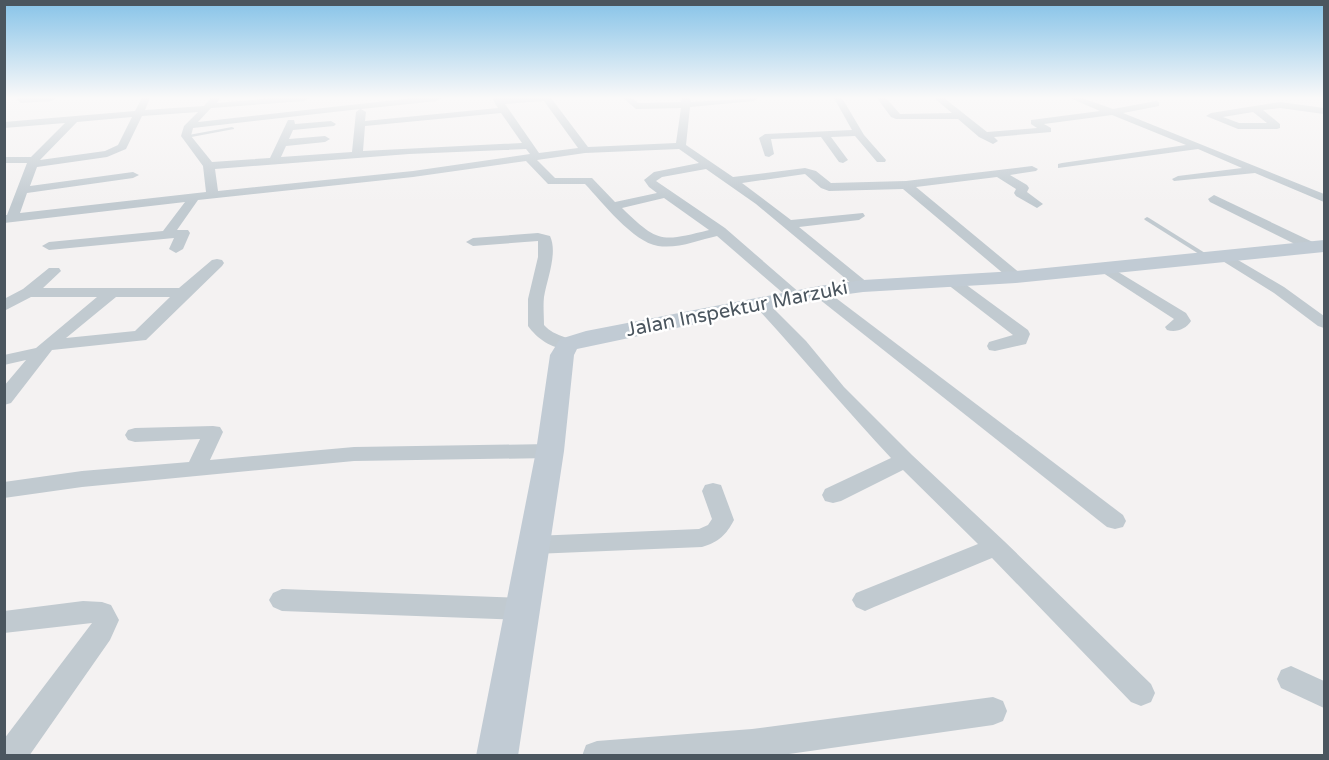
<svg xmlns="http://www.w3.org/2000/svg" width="1329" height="760" viewBox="0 0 1329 760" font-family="'Varela Round',sans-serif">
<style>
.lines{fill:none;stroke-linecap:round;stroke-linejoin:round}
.lane{fill:#c1cad0;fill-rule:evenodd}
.street{fill:#c1cad0;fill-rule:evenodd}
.secondary{fill:#c1cbd4;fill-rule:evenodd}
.labels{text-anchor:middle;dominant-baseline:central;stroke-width:5;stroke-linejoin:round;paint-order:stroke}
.street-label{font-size:20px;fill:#4b565f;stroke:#fff}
</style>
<rect width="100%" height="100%" fill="#f4f2f2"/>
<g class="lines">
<g class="lane">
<path d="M232,127l2,1v1l-48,9 -3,-2z"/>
<path d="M1147,217l2,1 64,40 -4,2 -2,-1 -62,-39 -1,-1z"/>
</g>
<g class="street">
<path d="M18,98h38l-4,3 -31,2 -4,-3z"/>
<path d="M142,98h8l-5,12 59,-4 7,-8h9l-3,5 55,-5h37l-4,3 -94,7 -13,14 215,-24h28l-4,3 -76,8 5,3 -1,9 133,-13 -5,-8 1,-2h57l37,49 88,-4 5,-35 -45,1 -13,-11h9l6,5 43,-1 1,-4h8l1,4 67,-4 -4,3 -64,6 -4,38 47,32 72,-9 11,3 15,12 75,-2 126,-15 6,3 -2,2 -26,4 17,10 2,3 -2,4 16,12 -6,4 -21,-12 -2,-3 2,-4 -19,-12 -81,10 105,87 2,3 -7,4 -5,-1 -108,-91 -74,2 -8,-3 -16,-14 -63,9 49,37 72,-7 2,3 -6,4 -60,7 69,56 2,3 -2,3h-10l-102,-85 -50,-35 -44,8 -6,4 69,47 76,66 3,3 -8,5 -5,-2 -74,-64c-18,4 -39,13 -59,10 -25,-4 -56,-44 -73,-62h-37l-22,-23 -113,16 -215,23 -21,30h11l2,3 -7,16 -7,4 -7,-4 5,-11 -125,12 -7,-4 7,-4 114,-11 22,-29 -181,21v-8h3l20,-52h-23v-6h27l34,-34 -61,5v-6l131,-11zM544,101l34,47 -39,5 -34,-49zM360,109l-4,3 -4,40 -71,5 5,-11 39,-4 5,-3 -5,-3 -36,3 4,-9 41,-4 2,-2 -5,-3 -36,3 -1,-4h-6l-18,38 -58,4 -21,-26 2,-8zM198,112l-14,14 -3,10 22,30 3,26 -186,21 7,-20 106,-15 6,-3 -6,-3 -103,14 7,-19 70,-10 19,-8 16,-33zM501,113l21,30 -159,8 2,-25zM132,117l-14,28 -13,6 -65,9 37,-38zM526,149l4,5 -117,17 -195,20 -3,-22 194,-15zM679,149l20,14 -45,9 -10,8 5,7 8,6 -42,9 -23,-24h-37l-18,-18 48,-7zM664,198l45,32c-48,12 -51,13 -87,-22z"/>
<path d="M834,98h8l22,37 22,25 -1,2h-8l-22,-26 -24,1 17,23 -5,3 -4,-1 -18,-25 -50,2 3,15 -5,3 -4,-1 -6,-18 6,-4 87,-4z"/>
<path d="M877,98h9l14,16 52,-1 -18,-15h10l43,34 50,-4 -6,-4v-4l69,-9 -30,-13h12l31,11 43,-8 3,1v4l-36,7 201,81v8l-69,-29 -81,8 -2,-2 6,-3 64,-8 -44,-19 -140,19v-4l4,-1 124,-18 -74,-30 -68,9 7,4v4l-57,5 4,4 -5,3 -14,-7 -21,-18h-62l-5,-2z"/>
<path d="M1280,102l44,6v6l-44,-6 -17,2 17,14v4l-3,1h-39l-32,-13 5,-3zM1253,112l14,11h-28l-16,-6z"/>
<path d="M1214,195l103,49 2,3 -7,4 -5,-1 -97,-48 -2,-3z"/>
<path d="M538,233l12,3c8,17 -3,43 -6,61 -1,9 0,19 0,28 12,13 24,10 32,19l-2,4c-18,4 -36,-8 -46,-22v-27l10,-42v-16l-65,5 -7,-4 7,-4z"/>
<path d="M1226,253l58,34 40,29v12l-6,-2 -44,-33 -53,-33 -2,-3 2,-3z"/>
<path d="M217,259l5,1 2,3 -2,3 -76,74 -94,10 -41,53 -7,2v-19l22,-26 -22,5v-10l32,-7 61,-51h-66l-27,14v-12l19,-10 26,-21h10l2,3 -18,17h136l33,-28zM116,297h54l-35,34 -69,7z"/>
<path d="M1105,264l81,49 5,8c-5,8 -15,12 -24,9l-2,-3 9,-8 -74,-48 -2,-3 2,-3z"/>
<path d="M952,277l5,1 71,52 2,4 -4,10 -31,7 -6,-1 -2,-4 2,-4 24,-7 -66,-51 -2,-3 2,-3z"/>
<path d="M819,287l5,2 299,226 3,6 -3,6 -8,2 -8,-2 -293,-232 -3,-3z"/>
<path d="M761,299l5,2 40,40 38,46 68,68 92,86 147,143 4,9 -4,9 -10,4 -10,-4 -139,-144 -118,49 -9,4 -9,-4 -4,-7 4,-7 122,-49 -75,-74 -62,31 -8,2 -8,-2 -3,-6 3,-6 66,-31c-46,-49 -89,-101 -135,-151l-3,-3z"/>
<path d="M213,426l7,1 3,5 -13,28 144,-13 196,-3 7,2 3,5 -3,5 -7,2 -196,3 -272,26 -78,11v-16l78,-11 107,-9 11,-23 -65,3 -7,-2 -3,-5 3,-5 7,-2z"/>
<path d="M713,483l8,2 13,35c-8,15 -15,22 -32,27l-168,7 -8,-3 -4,-6 4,-6 8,-3 165,-7 9,-4 4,-6 -10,-28 3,-6z"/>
<path d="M282,589l241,9 9,3 4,8 -4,8 -9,3 -241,-9 -9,-4 -4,-7 4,-7z"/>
<path d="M83,601l19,1 9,3 8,15 -9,20 -81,116h-25v-17l88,-116 -88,10v-22z"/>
<path d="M1291,666l33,15v27l-43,-20 -4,-9 4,-9z"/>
<path d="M993,697l10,4 4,10 -4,10 -10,4 -218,31h-193l4,-11 11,-4 155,-12z"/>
</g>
<path class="secondary" d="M1324,240v12l-308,31 -153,9 -44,6 -242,51 -3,6 -10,96 -46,305h-42l60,-305 14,-96 10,-16 26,-8 233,-45 44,-6 153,-9z"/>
</g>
<linearGradient id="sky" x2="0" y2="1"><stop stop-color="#86c3e8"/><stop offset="0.48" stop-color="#faf9f9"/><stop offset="1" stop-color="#faf9f9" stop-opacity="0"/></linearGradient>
<rect width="1329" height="204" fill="url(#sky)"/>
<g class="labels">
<g class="street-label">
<text transform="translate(737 309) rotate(-11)">Jalan Inspektur Marzuki</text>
</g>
</g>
<rect width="1329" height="760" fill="none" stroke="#4b565f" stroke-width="12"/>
</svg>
